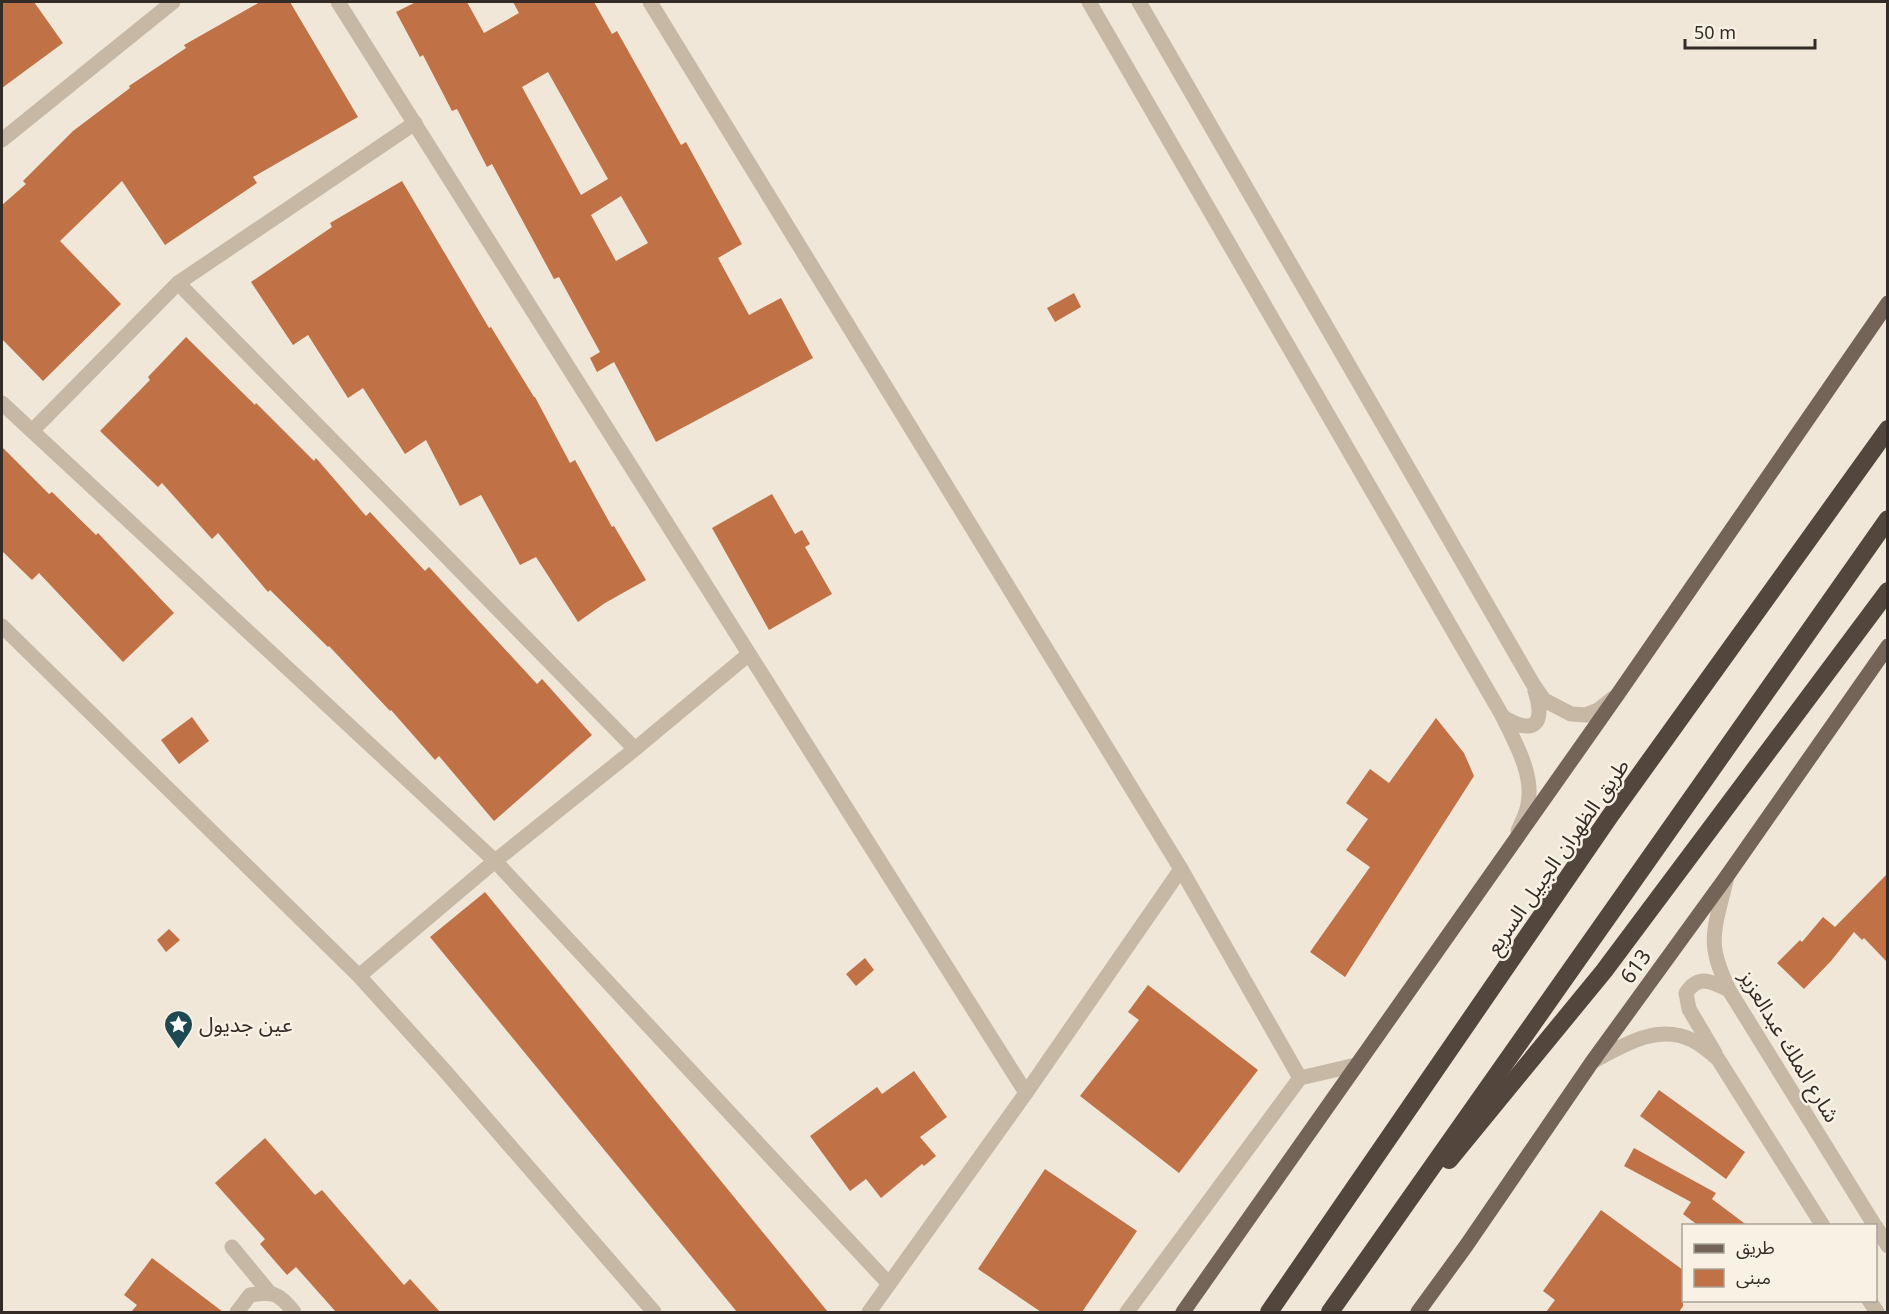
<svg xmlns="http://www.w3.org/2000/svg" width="1889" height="1314" viewBox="0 0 1889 1314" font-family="'Noto Sans','Noto Sans Arabic',sans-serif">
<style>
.building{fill:#c07146;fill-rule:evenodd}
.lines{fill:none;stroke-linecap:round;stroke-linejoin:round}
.minor{stroke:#c7b8a5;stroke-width:15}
.tertiary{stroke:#c7b8a5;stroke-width:15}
.primary{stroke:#746458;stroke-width:15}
.motorway{stroke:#53473d;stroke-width:18}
.labels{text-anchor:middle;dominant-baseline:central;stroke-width:5;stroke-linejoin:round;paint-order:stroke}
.street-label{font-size:21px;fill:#332b26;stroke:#f8f1e4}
.poi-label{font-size:21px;fill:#332b26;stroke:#f8f1e4;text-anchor:start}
</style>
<rect width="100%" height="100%" fill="#f0e7d8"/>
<g class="building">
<path d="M2,2h32l29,41 -61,45z"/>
<path d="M260,2h30l68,115 -105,60 4,6 -92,62 -43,-64 -62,60 61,63 -78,77 -41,-42v-134l24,-21 -3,-3 50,-50 57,-43 -1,-2 57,-38 -2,-3z"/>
<path d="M416,2h51l17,31 35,-20 -6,-11h81l18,32 5,-3 64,114 5,-3 56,102 -24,14 31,57 32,-17 32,60 -157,84 -42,-80 -17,10 -7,-14 10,-6 -41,-75 -5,2 -62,-115 -5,3 -30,-58 -5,2 -29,-56 -3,2 -24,-45zM548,72l60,107 -27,16 -59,-108zM621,196l27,47 -32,18 -25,-46z"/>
<path d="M402,181l87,147 2,-1 43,70h1l35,66 5,-3 37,67 2,-1 32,54 -41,23 -27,19 -42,-65 -16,8 -39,-70 -21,11 -34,-66 -21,14 -42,-66 -15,10 -40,-63 -15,10 -42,-63 81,-55 -2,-4z"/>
<path d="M1074,293l7,14 -26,15 -8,-14z"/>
<path d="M186,337l69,68 1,-2 58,58 2,-3 50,58 4,-4 55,59 4,-4 108,117 5,-5 50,56 -98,86 -55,-65 -4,4 -44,-50 -1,1 -61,-65 -1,1 -58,-57 -2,2 -50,-59 -6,6 -50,-56 -4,4 -58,-56 50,-51 -2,-3z"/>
<path d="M2,447l47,47 3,-2 44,43 2,-2 76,80 -51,49 -84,-89 -7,7 -30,-29z"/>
<path d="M772,494l23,40 7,-4 8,14 -5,3 27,47 -63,36 -57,-102z"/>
<path d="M192,717l17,24 -30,23 -18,-24z"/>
<path d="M1436,718l28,35 10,23 -129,201 -35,-25 60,-85 -24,-17 22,-31 -22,-16 24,-34 19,14z"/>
<path d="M1887,874v88l-23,-24 -2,2 -8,-8 -23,29 -27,28 -27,-26 23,-23 2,2 21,-25 12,10z"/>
<path d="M485,892l343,420h-91l-307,-375z"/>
<path d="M169,929l11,11 -14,12 -9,-12z"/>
<path d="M865,958l9,12 -18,16 -10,-12z"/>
<path d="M1148,985l110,85 -79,103 -99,-77 59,-76 -11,-8z"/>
<path d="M914,1071l33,46 -27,20 16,19 -12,10 -2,-2 -41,34 -15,-19 -16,12 -40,-55 67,-49 5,7z"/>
<path d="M1659,1090l86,62 -19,27 -86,-63z"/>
<path d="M265,1138l50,57 7,-5 82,95 6,-6 30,33h-104l-40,-45 -9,8 -27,-31 5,-5 -50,-56z"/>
<path d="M1634,1148l82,45 -4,6 36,27h-49l-16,-12 8,-12 -67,-36z"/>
<path d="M1045,1169l92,62 -55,81h-41l-63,-43z"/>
<path d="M1601,1210l82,60v36l-4,6h-133l9,-12 -12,-9z"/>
<path d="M152,1258l71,54h-92l6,-7 -13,-10z"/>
</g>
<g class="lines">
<g class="minor">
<path d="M338,2l688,1091"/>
<path d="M650,2l531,867 119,209 -173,234"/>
<path d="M2,140l171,-138"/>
<path d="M178,283l457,466"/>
<path d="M2,403l493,458 394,423"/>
<path d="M32,431l146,-148 237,-160"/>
<path d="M2,626l357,350 86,95 209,241"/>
<path d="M359,976l136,-115 140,-112 114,-95"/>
<path d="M1300,1078l56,-13"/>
<path d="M232,1247l37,45"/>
<path d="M237,1312l13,-17c24,-4 28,-2 44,17"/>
<path d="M869,1312l157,-219 155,-224"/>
</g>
<g class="tertiary">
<path d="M1089,2l414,715c12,26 31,57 25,87 -1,9 -7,19 -10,27"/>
<path d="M1139,2l394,682 11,16 27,14 15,1 12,-5 15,-12"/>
<path d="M1503,717c31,19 43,7 32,-26"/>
<path d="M1727,876c-4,21 -16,53 -12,74 2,14 8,27 14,40l146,236"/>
<path d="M1715,1053l-26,-44 -3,-16c13,-20 26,-11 43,-3"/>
<path d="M1592,1062c30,-16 65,-39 100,-22 10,5 18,12 26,19l105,167"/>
<path d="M1876,1227l12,19"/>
<path d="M1869,1300l8,12"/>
</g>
<g class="primary">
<path d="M1183,1312l435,-618 270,-391"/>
<path d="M1418,1312l48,-66 126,-184 135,-186 161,-230"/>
</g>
<g class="motorway">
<path d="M1449,1160l155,-189 284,-380"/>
<path d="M1269,1312l341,-496 278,-387"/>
<path d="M1330,1312l558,-793"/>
</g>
</g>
<defs>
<symbol id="sight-pin" viewBox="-11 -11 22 30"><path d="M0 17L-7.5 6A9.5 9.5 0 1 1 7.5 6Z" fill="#1e4952" stroke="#f8f1e4"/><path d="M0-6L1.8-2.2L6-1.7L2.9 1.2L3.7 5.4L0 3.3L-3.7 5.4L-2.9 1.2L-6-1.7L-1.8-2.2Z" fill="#fff"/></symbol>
</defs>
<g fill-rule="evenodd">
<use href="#sight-pin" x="162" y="1008" width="33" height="45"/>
</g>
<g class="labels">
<g class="street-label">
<text transform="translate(1557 856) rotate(-55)">طريق الظهران الجبيل السريع</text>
<text transform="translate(1635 966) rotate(-54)">613</text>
<text transform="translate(1790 1046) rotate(59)">شارع الملك عبدالعزيز</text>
</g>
<g class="poi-label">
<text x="199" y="1024">عين جديول</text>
</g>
</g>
<rect width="1889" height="1314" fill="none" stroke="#332b26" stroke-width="6"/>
<rect x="1682" y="1224" width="195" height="78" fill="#f8f1e4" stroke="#a9a298" stroke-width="1.5"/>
<rect x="1694" y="1244" width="30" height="9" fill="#746458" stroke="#a9a298" stroke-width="1.5"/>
<text x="1736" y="1254" font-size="18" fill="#332b26">طريق</text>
<rect x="1694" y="1269" width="30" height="18" fill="#c07146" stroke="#a9a298" stroke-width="1.5"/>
<text x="1736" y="1284" font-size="18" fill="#332b26">مبنى</text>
<path d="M1685 39v9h130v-9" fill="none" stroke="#332b26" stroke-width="3"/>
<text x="1694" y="39" font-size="18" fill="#332b26" stroke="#f8f1e4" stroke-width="4.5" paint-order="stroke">50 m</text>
</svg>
